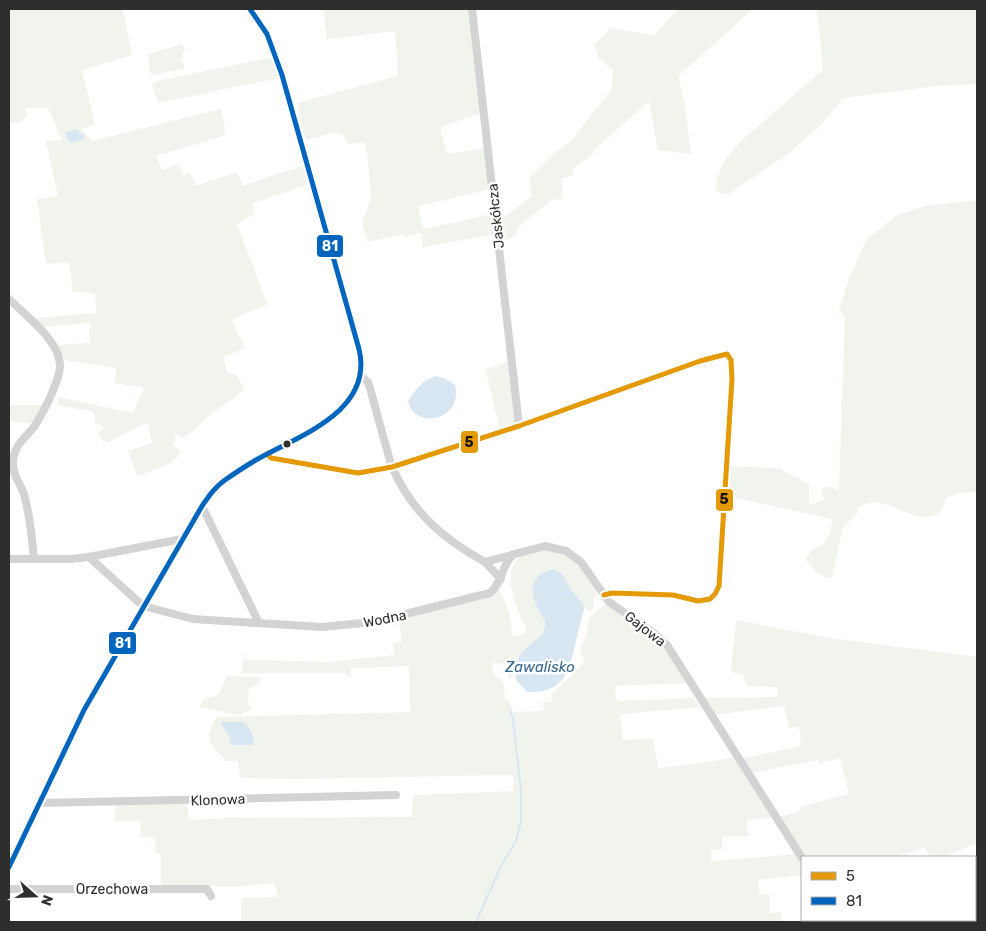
<svg xmlns="http://www.w3.org/2000/svg" width="986" height="931" viewBox="0 0 986 931" font-family="Rubik,sans-serif">
<style>
.green{fill:#f0f4ec;fill-rule:evenodd}
.water{fill:#d8e6f1}
.lines{fill:none;stroke-linecap:round;stroke-linejoin:round}
.stream{stroke:#d8e6f1;stroke-width:2}
.minor{stroke:#d3d3d3;stroke-width:8}
.bus-1-casing{stroke:#fff;stroke-width:9}
.bus-2-casing{stroke:#fff;stroke-width:9}
.bus-1{stroke:#e39a05;stroke-width:5}
.bus-2{stroke:#0065bd;stroke-width:5}
.bus-dot{fill:#2e2e2e;stroke:#fff;stroke-width:2}
.labels{text-anchor:middle;dominant-baseline:central;stroke-width:5;stroke-linejoin:round;paint-order:stroke}
.street-label{font-size:14px;fill:#2e2e2e;stroke:#fff}
.water-label{font-size:15px;font-style:italic;fill:#3d698f;stroke:#fff}
.line-badge{stroke:#fff;stroke-width:2}
.badge-label{font-size:14px;text-anchor:middle;font-weight:bold;fill:#fff}
.pale-badge-label{font-size:14px;text-anchor:middle;font-weight:bold;fill:#111}
</style>
<rect width="100%" height="100%" fill="#fff"/>
<g class="green">
<path d="M9,9h114l9,46 -50,15 13,54 -14,5 11,12 129,-32 5,26 -70,21 6,14 17,-6 4,12 6,-5 7,15 41,-14 6,14 33,-12 29,-8 4,18 -57,19 3,10 -18,11 30,80 -36,16 14,28 -22,9 5,17h8l8,16 -34,25 -18,17 -9,6 -9,-5 2,6 -3,6 8,7 -11,12 -33,12 -9,-25 24,-8 -4,-18 -3,-2 -38,20 -5,-3 -4,-6 6,-7 -9,-4 -1,-11 -36,-7v-8l75,16 11,-25 -29,-5 1,-15 -52,-8 -8,-15 34,-2v-20l-47,4 -10,-9 63,-5 -1,-20 -22,-1 -4,-30 -23,2 -9,-65 21,-3 -12,-55 16,-1 -14,-32h-23l2,7 -6,7 -12,2z"/>
<path d="M323,9h145l13,104 -41,14 7,27 40,-6 3,41 -72,17 5,23 70,-15 3,20 -73,13 -2,-14 -17,4v-3l-37,8 -5,-20 9,-23 -2,-30 -4,-27 -16,2 -7,-10 -6,-2 -30,8 -9,-37 100,-27 1,-9 -3,-36 -68,8z"/>
<path d="M678,9h75l-75,67 7,30 6,48 -33,-4 -9,-49 -54,48 -4,7 -18,12v7l-12,4 2,19 -13,3 -31,25 -3,10 -16,6 -3,-19 35,-27 -3,-17 27,-27 15,-11 41,-52 1,-19 -15,-13 -4,-12 17,-17 43,7z"/>
<path d="M817,9h160v75l-41,2 -93,12 -22,27 -36,31 -57,38 -8,-1 -4,-4 1,-9 6,-17 18,-22 82,-71z"/>
<path d="M182,44l3,6 -5,9 4,6v4l-31,6 -3,-2 -2,-19z"/>
<path d="M273,57l5,21 -120,25 -6,-19 6,-3z"/>
<path d="M977,200v292l-20,1 -12,6c0,5 -1,7 -4,11 -13,17 -41,-2 -56,-6 -10,-3 -19,-1 -27,3l-2,8 -13,12 -11,50 -5,2 -9,-6 -13,-14 7,-9 12,-7 5,-7 4,-17 -106,-23 3,-30 48,2 31,16v21l16,-5 -4,-11 9,-3 9,5 6,-174 -6,-7 11,-34 17,-37 30,-24 29,-9z"/>
<path d="M510,361l7,63 -17,7 -14,-61z"/>
<path d="M9,405h34l-8,18 -26,-1z"/>
<path d="M550,550c24,3 36,25 48,43l-5,6 1,5 -3,7h-3l-15,-19 -11,-18 -8,-5 -11,65 -26,23 -2,17 -7,6v-9l-4,-8 -8,1 -4,-3 2,14c9,5 12,11 10,22l7,8 2,7 31,-1 -1,-9h9l-1,-8 12,-10 20,-21 1,-5 -4,-7 6,-17 3,-15 5,-6 15,-11 45,31 37,50 -77,3 3,15 76,-3 8,9 -81,7 3,26 30,-1 5,29 52,-6 29,-6 2,3 60,-13 -2,-20 -10,2 -5,-22 -72,9 -12,-17 78,-1 -1,-10 -30,-1 -4,-11 -12,-3 5,-52 93,18 148,19v186l-33,14h-14l-5,-10 -29,10h-94v18l-44,5 1,14h10l1,19 11,-1 1,10h-540v-24l36,-1 -4,-14 -32,3h-81v-32l-6,-2v-15h-15l1,-16h-26v-19l72,-1 2,19 39,-2 184,-1 1,-22 101,-4 -1,-16 -217,4 -56,-1 -2,-17h-13c-13,-19 -24,-19 -8,-44l193,-5 -1,-46 -58,2 -1,14 -1,-6 -5,-3h-102l2,-24v11l85,2 65,-7 -1,-12 9,-1 -4,-25 85,-18 16,-10c8,13 13,32 13,47 7,-1 12,0 15,-7 -9,-17 -27,-56 -8,-71 7,-7 22,-7 31,-8zM236,722l14,5 5,12c-8,6 -15,8 -24,5l-2,-3 1,-4 -9,-12zM840,758l9,36 -49,13 -1,5 -23,5 -26,-44 68,-13v4zM776,817l23,37 -88,7v-11l11,-1v-12l27,-1 -3,-16z"/>
<path d="M227,676l33,1v7l-11,5 -1,13 4,7 -14,6 -39,-8 4,-7 16,-6z"/>
</g>
<g class="water">
<path d="M73,130h5l2,4 4,1v4l-14,4 -5,-10z"/>
<path d="M436,376l8,2 11,7c9,35 -41,46 -47,16 6,-10 16,-22 28,-25z"/>
<path d="M554,569l8,5 11,18 12,14c-3,10 -6,20 -8,30 -7,31 -10,58 -50,56l-11,-12c-4,-26 10,-31 27,-46 1,-4 2,-9 2,-12 -1,-4 -4,-8 -6,-11 -10,-21 -10,-36 15,-42z"/>
<path d="M222,722h21c6,4 12,13 11,21l-3,2h-20l-2,-4 1,-4 -9,-12z"/>
</g>
<g class="lines">
<path class="stream" d="M476,922l26,-58 14,-23 5,-20v-30l-8,-72 -3,-9"/>
<g class="minor">
<path d="M472,9l47,417"/>
<path d="M9,299c16,16 49,40 51,65 1,9 -5,21 -8,29 -5,12 -11,23 -18,34 -10,12 -20,18 -21,35 -1,12 7,21 11,32 6,21 8,43 10,65"/>
<path d="M361,376l7,6 2,6c5,18 10,37 15,55 3,8 4,18 8,26 20,44 50,70 92,93l60,-16 21,5 15,11 28,40 45,31 13,12 135,213"/>
<path d="M267,454l4,4 87,15 34,-6 127,-41 181,-65 27,-7 4,6 1,19 -13,207 -4,8 -5,5 -12,2 -25,-6 -61,-2 -8,2"/>
<path d="M202,506l57,117"/>
<path d="M89,557l54,49 50,13 129,8 51,-5 117,-29c12,-10 11,-26 22,-37"/>
<path d="M9,559h62l18,-2 93,-18"/>
<path d="M485,562l16,17"/>
<path d="M39,803l357,-8"/>
<path d="M9,867l75,-157 118,-204c7,-10 13,-19 23,-26 13,-9 28,-19 42,-26 42,-22 106,-47 92,-105l-77,-274 -15,-41 -17,-25"/>
<path d="M9,889h198l4,7"/>
<path d="M840,920l2,2"/>
</g>
<defs>
<path id="bus-1" d="M267,454l4,4 87,15 34,-6 127,-41 181,-65 27,-7 4,6 1,19 -13,207 -4,8 -5,5 -12,2 -25,-6 -61,-2 -8,2"/>
<path id="bus-2" d="M9,867l75,-157 118,-204c7,-10 13,-19 23,-26 13,-9 28,-19 42,-26 42,-22 106,-47 92,-105l-77,-274 -15,-41 -17,-25"/>
</defs>
<use href="#bus-1" class="bus-1-casing"/>
<use href="#bus-2" class="bus-2-casing"/>
<use href="#bus-1" class="bus-1"/>
<use href="#bus-2" class="bus-2"/>
</g>
<circle class="bus-dot" cx="287" cy="444" r="4.5"/>
<g class="labels">
<g class="street-label">
<text transform="translate(496 216) rotate(-96)">Jaskółcza</text>
<text transform="translate(385 619) rotate(-11)">Wodna</text>
<text transform="translate(645 629) rotate(38)">Gajowa</text>
<text transform="translate(218 800) rotate(-2)">Klonowa</text>
<text x="112" y="889">Orzechowa</text>
</g>
<g class="water-label">
<text x="540" y="667">Zawalisko</text>
</g>
</g>
<g class="line-badge">
<rect x="316" y="234" width="28" height="24" rx="5" fill="#0065bd"/>
<rect x="460" y="430" width="19" height="24" rx="5" fill="#e39a05"/>
<rect x="715" y="488" width="19" height="24" rx="5" fill="#e39a05"/>
<rect x="108" y="631" width="29" height="24" rx="5" fill="#0065bd"/>
</g>
<g class="badge-label">
<text x="330" y="251">81</text>
<text x="123" y="648">81</text>
</g>
<g class="pale-badge-label">
<text x="469" y="447">5</text>
<text x="724" y="504">5</text>
</g>
<rect width="986" height="931" fill="none" stroke="#2e2e2e" stroke-width="20"/>
<rect x="801" y="856" width="175" height="65" fill="#ffffff" stroke="#ababab"/>
<rect x="811" y="872" width="25" height="8" fill="#e39a05" stroke="#ababab"/>
<text x="846" y="881" font-size="15" fill="#2e2e2e">5</text>
<rect x="811" y="897" width="25" height="8" fill="#0065bd" stroke="#ababab"/>
<text x="846" y="906" font-size="15" fill="#2e2e2e">81</text>
<g transform="translate(35 896) rotate(110)" stroke="#ffffff" stroke-width="4" paint-order="stroke">
<path d="M0-4L9 19L0 12L-9 19Z" fill="#2e2e2e"/>
<text y="-8" font-size="14" font-weight="bold" text-anchor="middle" fill="#2e2e2e">N</text>
</g>
</svg>
